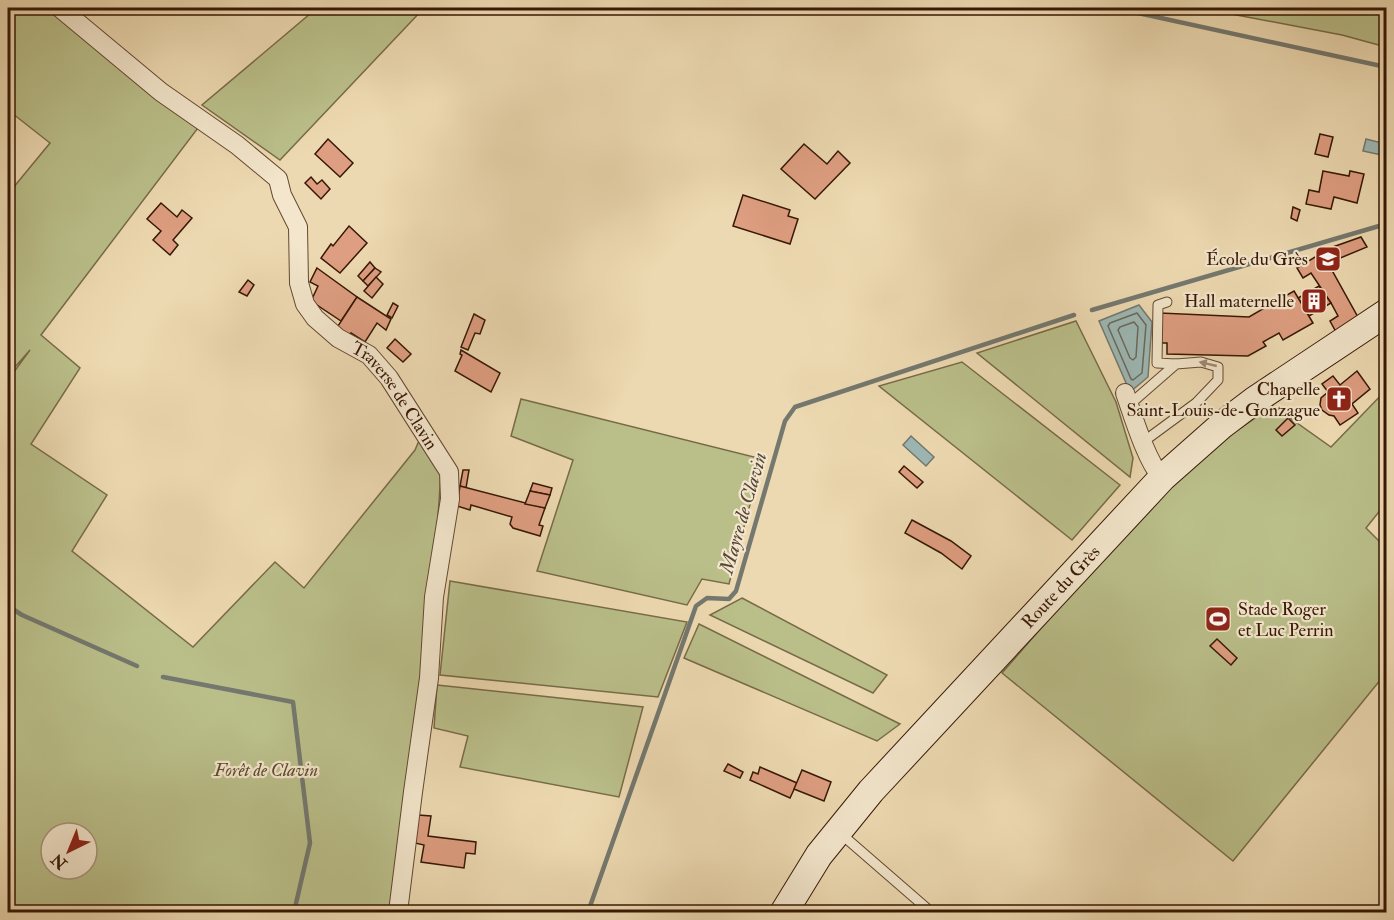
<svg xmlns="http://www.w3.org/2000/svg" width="1394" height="920" viewBox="0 0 1394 920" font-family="'IM FELL Double Pica',serif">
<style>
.green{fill:#babf8a;stroke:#786b48;stroke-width:1.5;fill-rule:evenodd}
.water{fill:#9cb8b5;stroke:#74786f;stroke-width:1.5}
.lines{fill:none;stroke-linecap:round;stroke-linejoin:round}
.shore{stroke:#6a685d;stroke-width:1.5}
.stream{stroke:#74786f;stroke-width:4.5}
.building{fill:#de9e81;stroke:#371705;stroke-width:1.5}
.lane-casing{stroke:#644830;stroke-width:11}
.street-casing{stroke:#644830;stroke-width:20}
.secondary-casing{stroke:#371705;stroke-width:29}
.lane{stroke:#f3e6cc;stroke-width:9}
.street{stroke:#f3e6cc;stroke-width:18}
.secondary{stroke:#f3e6cc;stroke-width:27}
.oneway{fill:#9e8972}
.labels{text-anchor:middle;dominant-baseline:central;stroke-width:4.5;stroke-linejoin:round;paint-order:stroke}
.poi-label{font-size:18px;fill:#371705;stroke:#f3e6cc;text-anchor:end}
.street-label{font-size:18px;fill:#371705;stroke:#f3e6cc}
.park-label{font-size:18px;font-style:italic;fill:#5e492d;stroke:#f3e6cc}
.water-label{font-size:20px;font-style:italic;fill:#55473a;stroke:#f3e6cc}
</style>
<rect width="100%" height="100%" fill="#edd9b1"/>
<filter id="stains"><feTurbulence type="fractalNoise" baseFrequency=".00333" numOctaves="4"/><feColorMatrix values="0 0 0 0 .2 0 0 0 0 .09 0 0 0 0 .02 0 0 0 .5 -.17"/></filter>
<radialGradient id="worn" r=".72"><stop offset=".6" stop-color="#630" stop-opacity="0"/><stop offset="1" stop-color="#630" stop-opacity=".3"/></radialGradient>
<g class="green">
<path d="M16,8h34l67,57 81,63 -157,207 39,33 -49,76 76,51 -35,56 121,96 82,-85 29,26 111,-138 6,-14 20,36 -2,30 -9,121 -40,289h-382v-532l22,-30 -22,25v-181l42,-51 -42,-33v-91zM51,833h36v36h-36z"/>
<path d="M317,8h107l-144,152 -78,-55z"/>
<path d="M1206,8h180v39l-44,-12 -137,-26z"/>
<path d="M1076,321l40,81 17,56 -3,19 -153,-124z"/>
<path d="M962,362l158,123 -48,55 -193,-154z"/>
<path d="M1386,390v113l-20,25 20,20v125l-153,188 -231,-188 94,-108 99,-106 78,-53 58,41z"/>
<path d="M521,399l241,60 -33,125 -27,-5 -15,26 -150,-34 36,-111 -62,-24z"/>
<path d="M450,581l237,41 -29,75 -218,-22z"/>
<path d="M742,598l145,77 -14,18 -163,-78z"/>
<path d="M699,624l201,100 -23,17 -193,-83z"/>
<path d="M437,685l206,22 -24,90 -159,-30 8,-31 -34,-8z"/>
</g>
<g class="water">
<path d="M1366,139l20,5v12l-23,-5z"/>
<path d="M1139,305l13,17 -4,55 -18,15 -31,-71z"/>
<path d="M911,436l23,21 -8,9 -23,-21z"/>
</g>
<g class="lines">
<g class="shore">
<path d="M1137,313l9,12 -4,48 -9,7 -2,-1 -23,-53 2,-3z"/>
<path d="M1134,322l4,5 -2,30 -3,3 -3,-2 -12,-28 2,-3z"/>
</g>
<g class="stream">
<path d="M1115,8l271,59"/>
<path d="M8,11l2,-3"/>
<path d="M1092,310l294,-86"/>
<path d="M8,606l14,9 115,51"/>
<path d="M163,677l130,25 17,141 -16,69"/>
<path d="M588,912l108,-306 11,-8 22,1 7,-8 49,-170 10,-14 279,-92"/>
</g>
</g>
<g class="building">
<path d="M1320,134l13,3 -5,20 -13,-3z"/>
<path d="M328,139l25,24 -13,14 -25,-23z"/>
<path d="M804,144l23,20 11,-13 12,12 -35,36 -34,-30z"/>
<path d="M1323,171l26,5 1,-5 14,3 -7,29 -23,-6 -3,12 -25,-5 3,-14 10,2z"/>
<path d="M311,177l6,7 5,-4 8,9 -9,10 -16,-16z"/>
<path d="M743,195l47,15 -2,6 10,3 -8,25 -57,-18z"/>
<path d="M161,203l16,14 5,-7 10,8 -19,22 5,5 -8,10 -17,-15 8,-9 -14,-12z"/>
<path d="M1293,207l7,3 -3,11 -6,-3z"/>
<path d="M349,226l18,17 -27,30 -19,-15 10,-14 2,2z"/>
<path d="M1361,237l6,10 -39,16 31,56 -23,13 -6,-11 8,-5 -7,-13 -20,-30 -8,5 -6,-10 33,-20z"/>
<path d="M370,262l5,6 -12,13 -5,-5z"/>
<path d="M317,268l40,29 -16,24 -30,-20 7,-15 -8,-4z"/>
<path d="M375,268l6,4 -13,14 -5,-5z"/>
<path d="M376,277l7,7 -11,14 -8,-7z"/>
<path d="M248,280l6,5 -7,11 -8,-4z"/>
<path d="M1319,286l12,17 -22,13 -11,-18z"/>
<path d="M1294,291l19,32 -30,17 -4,-7 -16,9 3,4 -18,10 -81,-2v-11h-8l1,-30 89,4z"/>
<path d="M357,297l34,22 -5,11 -9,-7 -12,19 -14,-9 -5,4 -10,-8z"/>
<path d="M393,303l5,3 -6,12 -5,-3z"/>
<path d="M474,314l11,6 -5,14 -5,-1 -7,17 -7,-3z"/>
<path d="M395,339l16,15 -8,8 -16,-14z"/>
<path d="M461,350l39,23 -9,19 -36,-21 7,-16 -2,-1z"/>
<path d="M1357,371l13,18 -18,15 6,9 -18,12 -6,-9 -5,-1 -7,-5 -2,-5 1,-7 7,-6 -6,-8 11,-8 7,9z"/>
<path d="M1288,418l7,7 -13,11 -6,-6z"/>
<path d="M904,466l19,16 -6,6 -18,-16z"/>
<path d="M463,470h6l-3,18 -6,-2z"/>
<path d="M533,483l19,5 -2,7 -20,-4z"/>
<path d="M460,486l85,22 -6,17 4,1 -3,10 -27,-8 -3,-4 2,-7 -41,-12 -1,5 -13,-4z"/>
<path d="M530,491l20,4 -5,13 -20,-4z"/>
<path d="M912,520l39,21 20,15 -9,13 -21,-16 -36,-20z"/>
<path d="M1217,639l20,19 -6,7 -21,-19z"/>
<path d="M728,764l15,8 -3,6 -16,-7z"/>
<path d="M760,767l37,16 -7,15 -40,-18 3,-8 5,2z"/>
<path d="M802,770l29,12 -7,19 -30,-12z"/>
<path d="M418,815l13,1 -3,20 48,6 -1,12 -9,-1 -2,15 -43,-6 3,-17 -9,-2z"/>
</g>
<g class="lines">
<defs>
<g id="lane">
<path d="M1167,302l-9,3 -1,58 19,1"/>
<path d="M1129,405l47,-41 25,-2 17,5v13l-22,23 -53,39"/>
<path d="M840,833l91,79"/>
</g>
<g id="street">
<path id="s1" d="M60,8l101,84 76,53 41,34 4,16 16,32 1,56 6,21 10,14 23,20 31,17 20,23 60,94 1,27 -16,98 -5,81 -16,114 -15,120"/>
<path d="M1125,393c8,23 21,67 37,85"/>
</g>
<g id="secondary">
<path id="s2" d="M784,912l35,-57 52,-64 291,-313 60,-53 33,-25 131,-87"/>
</g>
</defs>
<use href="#lane" class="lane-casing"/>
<use href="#street" class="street-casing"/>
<use href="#secondary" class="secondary-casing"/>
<use href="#lane" class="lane"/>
<use href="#street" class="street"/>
<use href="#secondary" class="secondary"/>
</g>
<defs><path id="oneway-solid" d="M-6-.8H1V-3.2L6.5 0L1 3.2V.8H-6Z" transform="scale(1.5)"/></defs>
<use class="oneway" href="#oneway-solid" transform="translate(1208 364) rotate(-167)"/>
<defs>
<symbol id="school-square" viewBox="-11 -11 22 22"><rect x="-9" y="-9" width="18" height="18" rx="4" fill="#8f2418" stroke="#f3e6cc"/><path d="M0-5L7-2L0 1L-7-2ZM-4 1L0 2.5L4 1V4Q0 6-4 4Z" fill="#fff"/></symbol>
<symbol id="building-square" viewBox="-11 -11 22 22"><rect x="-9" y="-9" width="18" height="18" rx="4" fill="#8f2418" stroke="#f3e6cc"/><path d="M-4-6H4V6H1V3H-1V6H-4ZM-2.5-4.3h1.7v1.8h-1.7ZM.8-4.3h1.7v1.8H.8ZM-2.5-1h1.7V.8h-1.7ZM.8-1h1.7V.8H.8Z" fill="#fff"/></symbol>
<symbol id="church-square" viewBox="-11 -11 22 22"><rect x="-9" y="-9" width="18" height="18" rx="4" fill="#8f2418" stroke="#f3e6cc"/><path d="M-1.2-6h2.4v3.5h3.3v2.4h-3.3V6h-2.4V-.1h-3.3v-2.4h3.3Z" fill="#fff"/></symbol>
<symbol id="stadium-square" viewBox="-11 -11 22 22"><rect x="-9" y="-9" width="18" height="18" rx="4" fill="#8f2418" stroke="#f3e6cc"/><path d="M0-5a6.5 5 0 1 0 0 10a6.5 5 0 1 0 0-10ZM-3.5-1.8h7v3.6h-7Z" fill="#fff"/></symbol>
</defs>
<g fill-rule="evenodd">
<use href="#school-square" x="1313" y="244" width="30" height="30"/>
<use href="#building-square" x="1299" y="286" width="30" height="30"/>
<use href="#church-square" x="1324" y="384" width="30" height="30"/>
<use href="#stadium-square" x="1203" y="604" width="30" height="30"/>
</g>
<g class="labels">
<g class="poi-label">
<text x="1308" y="259">École du Grès</text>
<text x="1294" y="301">Hall maternelle</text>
<text x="1320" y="389">Chapelle<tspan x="1320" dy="21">Saint-Louis-de-Gonzague</tspan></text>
<text x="1238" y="609" text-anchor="start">Stade Roger<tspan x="1238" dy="21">et Luc Perrin</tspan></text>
</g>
<g class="street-label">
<text stroke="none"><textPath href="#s1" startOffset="538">Traverse de Clavin</textPath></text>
<text stroke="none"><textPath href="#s2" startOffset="428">Route du Grès</textPath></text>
</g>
<g class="park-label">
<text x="266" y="770">Forêt de Clavin</text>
</g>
<g class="water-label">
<text transform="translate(743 513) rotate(-74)">Mayre de Clavin</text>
</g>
</g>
<rect width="1394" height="920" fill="none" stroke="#edd9b1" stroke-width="30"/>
<rect x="9" y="9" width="1376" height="902" fill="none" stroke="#371705" stroke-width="3"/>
<rect x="15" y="15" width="1364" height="890" fill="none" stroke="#371705" stroke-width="1.5"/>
<g transform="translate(69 851) rotate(223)"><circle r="28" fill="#f3e6cc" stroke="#a8937c" stroke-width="1.5"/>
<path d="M0-4.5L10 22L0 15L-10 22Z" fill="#8f2418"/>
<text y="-9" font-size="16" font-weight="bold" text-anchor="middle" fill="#371705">N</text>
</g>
<rect width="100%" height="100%" filter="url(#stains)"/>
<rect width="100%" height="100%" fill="url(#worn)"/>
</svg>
